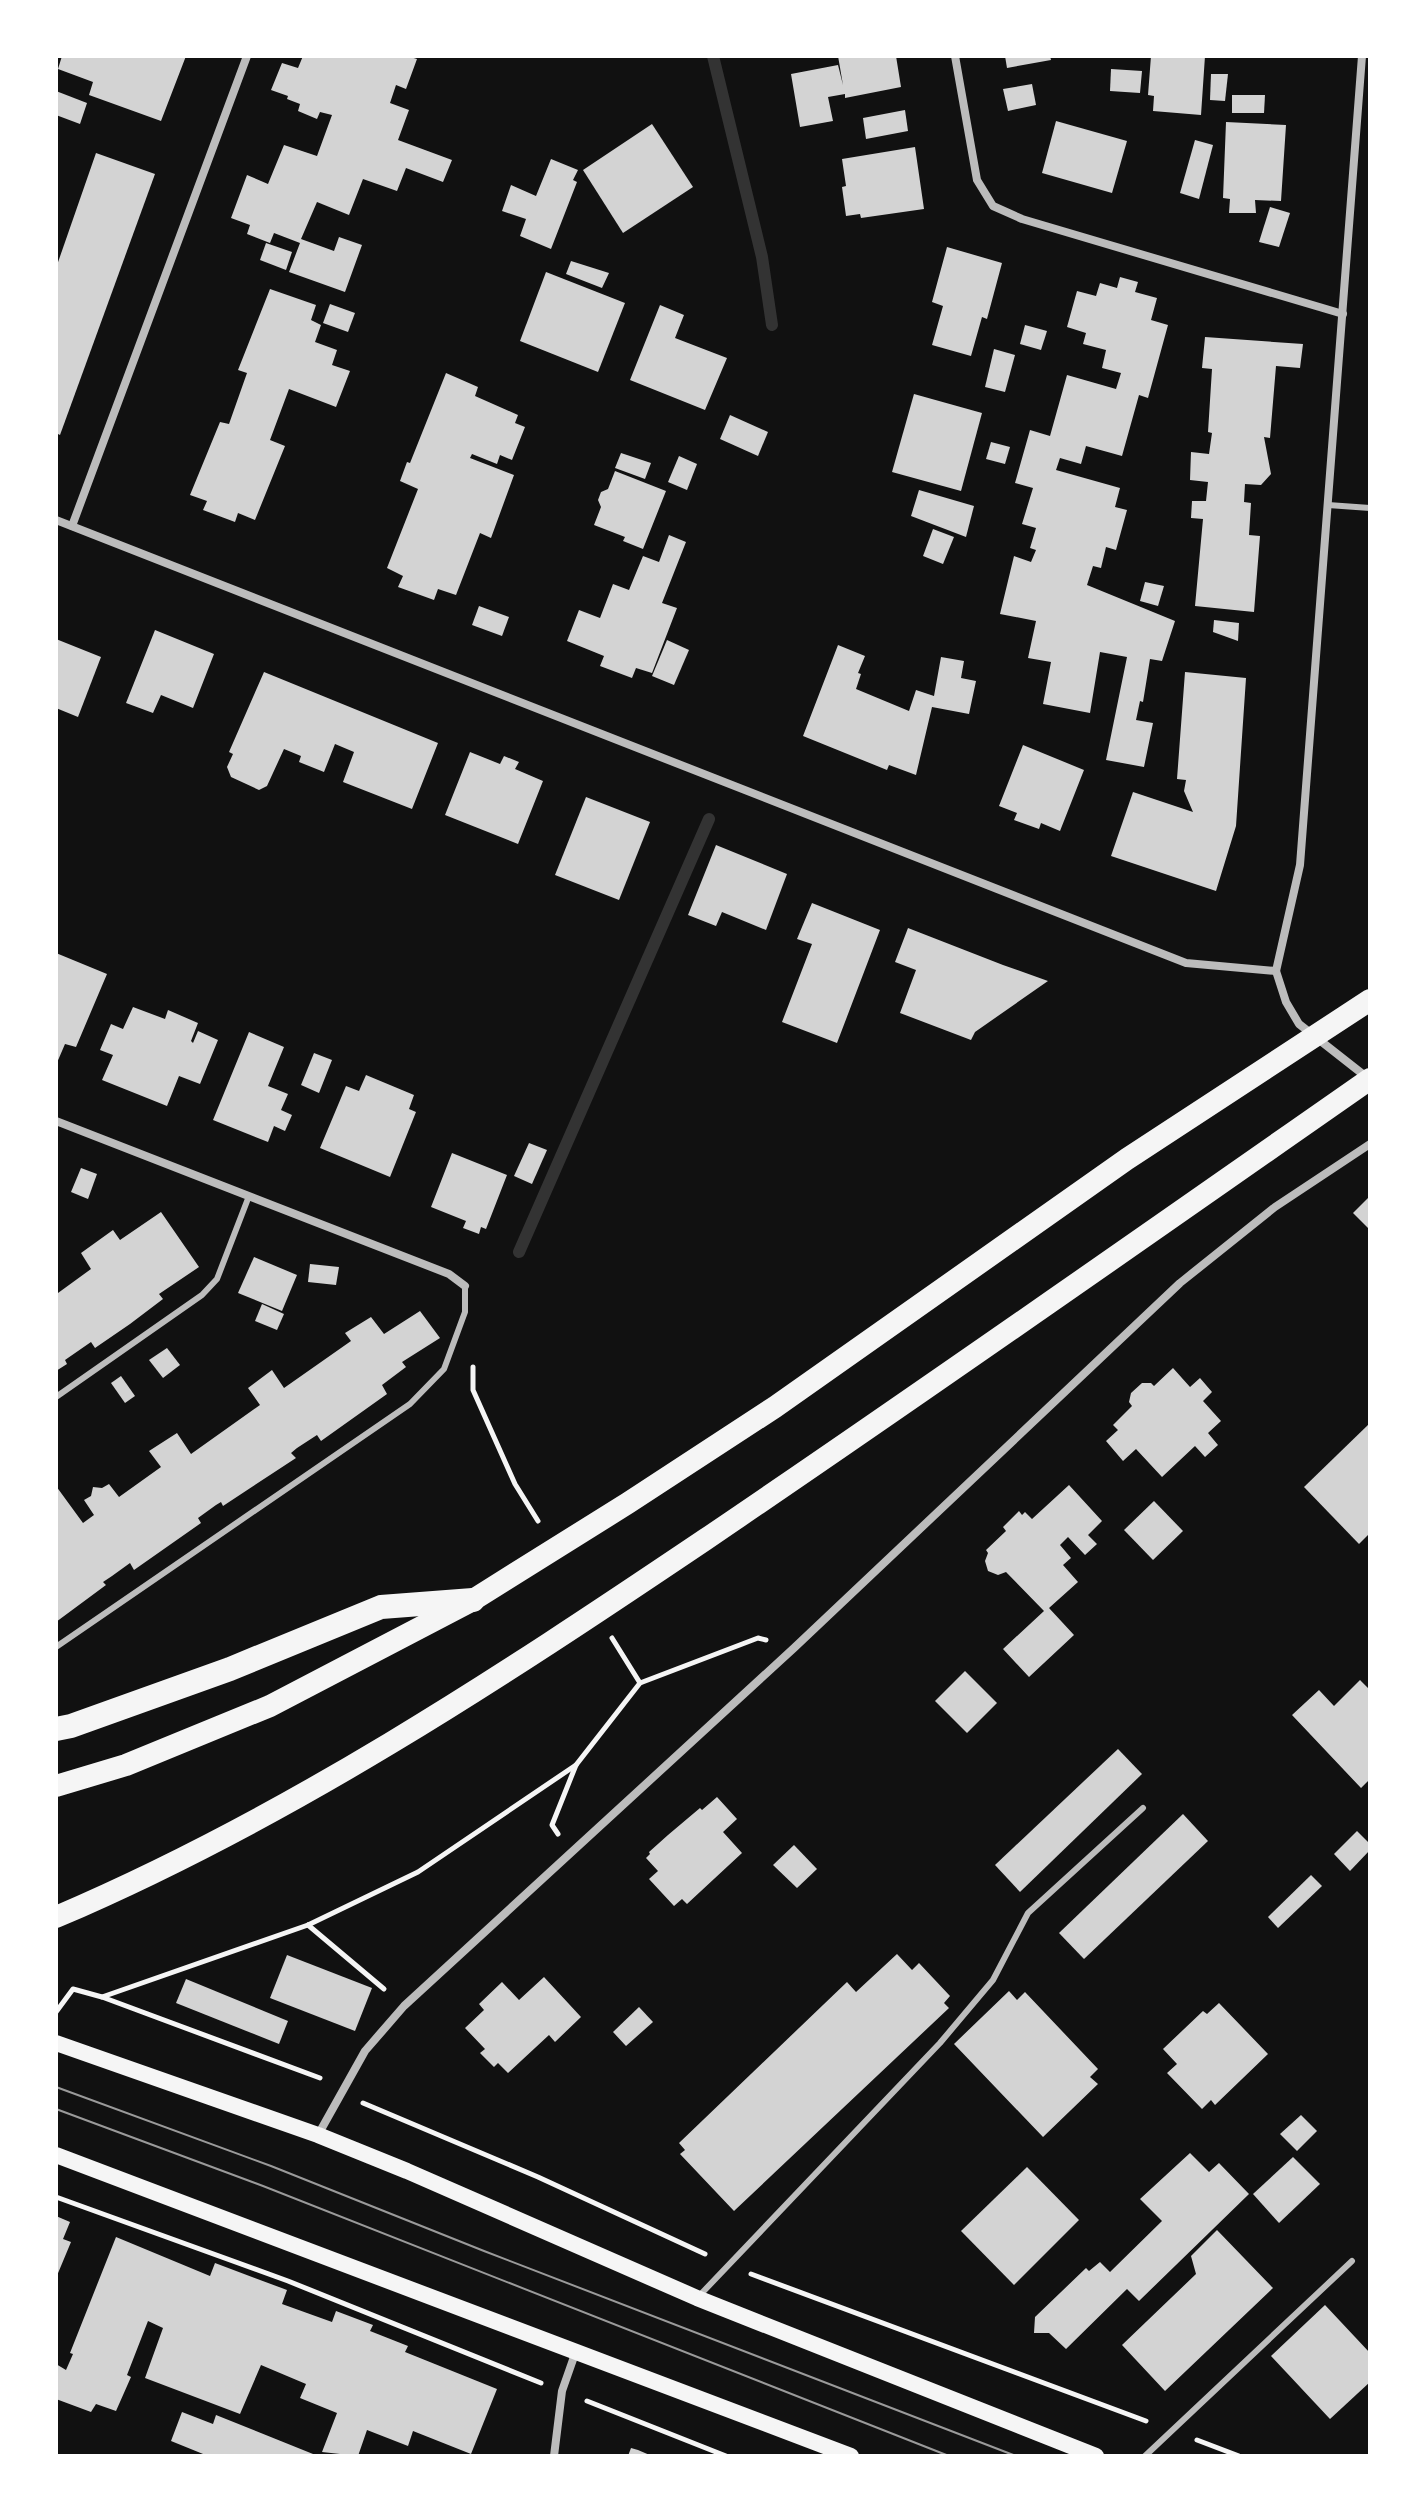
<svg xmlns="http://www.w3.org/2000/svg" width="1426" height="2512" viewBox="0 0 1426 2512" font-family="'DM Sans',sans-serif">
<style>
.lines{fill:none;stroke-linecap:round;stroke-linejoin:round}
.stream{stroke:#333;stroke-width:12}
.building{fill:#d3d3d3}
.path{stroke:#f5f5f5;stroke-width:5}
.service{stroke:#bcbcbc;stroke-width:6}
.minor{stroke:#bcbcbc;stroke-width:8}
.secondary{stroke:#f5f5f5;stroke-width:16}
.trunk{stroke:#f5f5f5;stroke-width:22}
.motorway{stroke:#f5f5f5;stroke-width:24}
.tram{stroke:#9a9a9a;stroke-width:2}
</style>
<rect width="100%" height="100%" fill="#111"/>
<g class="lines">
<g class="stream">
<path d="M713,56l49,201 10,68"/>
<path d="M519,1252l190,-433"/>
</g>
</g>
<g class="building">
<path d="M62,56h124l-25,65 -72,-26 4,-13 -35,-13z"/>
<path d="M303,56h104l10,3 -11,30 -10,-4 -6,18 19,7 -11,30 54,20 -9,22 -37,-14 -9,23 -34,-12 -14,36 -32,-13 -16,37 33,12 5,-14 23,8 -17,47 -56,-20 11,-29 -26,-10 -4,10 -23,-9 3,-9 -19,-7 16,-43 21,9 16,-39 33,11 15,-41 -12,-3 -3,7 -19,-8 2,-7 -13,-5 1,-3 -17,-6 11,-27 16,5z"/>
<path d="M838,56h58l5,31 -56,11v-4l-17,3 5,24 -33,6 -9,-53 47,-9 5,20z"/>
<path d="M1005,56h45l1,4 -44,8z"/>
<path d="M1151,56h54l-4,59 -48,-4 1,-15 -6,-1z"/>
<path d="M1111,69l31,2 -2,22 -30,-2z"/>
<path d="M1211,74h17l-3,27 -15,-1z"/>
<path d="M1032,84l4,21 -28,6 -5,-22z"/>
<path d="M56,91l31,12 -7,21 -24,-9z"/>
<path d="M1232,95h33l-1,18h-32z"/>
<path d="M905,110l3,21 -42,8 -3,-21z"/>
<path d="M1056,121l71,20 -15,52 -70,-20z"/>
<path d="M1226,122l60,3 -5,76 -26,-1 1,13h-27l1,-14 -7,-1z"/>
<path d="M652,124l41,63 -70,46 -40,-63z"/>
<path d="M1195,140l18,5 -14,54 -19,-6z"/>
<path d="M915,147l9,62 -63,9 -1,-4 -14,2 -4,-29 4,-1 -4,-27z"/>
<path d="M96,153l59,21 -95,261 -4,-2v-165z"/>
<path d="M551,159l27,11 -5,10 4,2 -26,67 -31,-13 6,-17 -24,-8 9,-26 25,11z"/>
<path d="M1270,207l20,6 -11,34 -20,-5z"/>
<path d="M266,243l26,9 -6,18 -26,-10z"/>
<path d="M947,247l55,16 -15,56 -5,-2 -11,39 -39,-11 11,-39 -11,-4z"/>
<path d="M571,261l38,12 -7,15 -36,-14z"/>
<path d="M546,272l79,31 -27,69 -78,-31z"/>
<path d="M1120,277l18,5 -3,10 22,6 -6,22 17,5 -20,73 -9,-3 -17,61 -36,-10 -5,18 -21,-6 -4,12 64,18 -5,19 12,3 -11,40 -10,-3 -5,21 -8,-2 -6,19 88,36 -13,40 -12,-2 -7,43 -3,-1 -4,19 17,3 -9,44 -38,-7 21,-103 -27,-5 -10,61 -47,-9 8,-42 -23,-4 8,-37 -36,-7 14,-58 17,6 5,-12 -6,-2 6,-20 -14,-4 11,-36 -18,-5 15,-53 20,6 17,-61 49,14 5,-16 -19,-5 4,-18 -23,-6 3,-11 -19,-6 10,-36 19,5 4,-13 17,5z"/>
<path d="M270,289l46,16 -5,15 10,5 -6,17 22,8 -5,15 18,6 -14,36 -47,-18 -19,51 15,6 -30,74 -17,-7 -3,9 -32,-12 4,-9 -17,-6 30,-73 9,2 18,-51 -9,-3z"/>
<path d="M330,304l25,9 -7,19 -25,-9z"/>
<path d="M660,305l24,10 -9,23 52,20 -22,52 -75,-30z"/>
<path d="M1025,325l22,6 -6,19 -21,-6z"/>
<path d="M1205,337l98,7 -3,24 -24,-2 -6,72 -6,-1 7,37 -10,11 -16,-1 -1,18 7,1 -2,32 11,1 -6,76 -59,-6 8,-87 -12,-1 1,-17h14l2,-19 -18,-2 1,-28 18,2 3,-21 -4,-1 4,-63 -10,-1z"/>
<path d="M994,349l21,6 -10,37 -20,-5z"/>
<path d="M446,373l32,14 -3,9 43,19 -3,8 10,4 -13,33 -12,-5 -3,9 -25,-10 -2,4 44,17 -23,63 -11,-5 -24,62 -18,-6 -4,11 -36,-13 5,-11 -16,-8 31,-79 -18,-8 7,-19 3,1z"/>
<path d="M914,394l68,19 -21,78 -69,-19z"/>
<path d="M730,415l38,17 -10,24 -38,-17z"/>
<path d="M991,442l19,5 -5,17 -19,-5z"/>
<path d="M621,453l30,10 -6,16 -30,-11z"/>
<path d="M679,456l18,8 -10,26 -19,-8z"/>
<path d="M615,471l51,20 -23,58 -20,-8 2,-4 -31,-12 7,-18 -3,-7 3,-8 7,-3z"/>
<path d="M919,490l55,16 -8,31 -55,-21z"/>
<path d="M933,529l21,8 -11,27 -20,-8z"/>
<path d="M669,535l17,7 -24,61 15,5 -25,65 -16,-5 -4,10 -32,-12 4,-10 -37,-15 12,-31 21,8 13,-34 16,6 14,-34 16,6z"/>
<path d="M1145,582l19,4 -6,20 -18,-5z"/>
<path d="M479,606l30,11 -7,19 -30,-11z"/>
<path d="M1214,620l25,3 -1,18 -25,-9z"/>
<path d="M155,630l59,24 -21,54 -32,-13 -8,18 -27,-10z"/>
<path d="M56,639l45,18 -23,60 -22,-9z"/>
<path d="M667,640l22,10 -15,35 -22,-9z"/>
<path d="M838,645l27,11 -7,17 3,1 -5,15 53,22 7,-21 18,6 7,-39 23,4 -3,17 15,3 -7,33 -37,-7 -16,68 -27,-10 -2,5 -84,-34z"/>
<path d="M264,672l174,71 -26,66 -69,-27 11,-30 -19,-8 -11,28 -25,-10 2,-6 -17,-7 -17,37 -8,4 -28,-13 -4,-10 6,-13 -4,-2z"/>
<path d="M1185,672l61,6 -10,148 -20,65 -105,-35 22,-64 60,20 -9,-21 2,-11 -9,-1z"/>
<path d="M1023,745l61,25 -24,61 -19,-8 -2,6 -25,-9 3,-7 -18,-7z"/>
<path d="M470,752l30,12 4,-8 15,6 -4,7 28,12 -25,63 -73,-29z"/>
<path d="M586,797l64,25 -31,78 -64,-25z"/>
<path d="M716,845l71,29 -21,56 -44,-18 -6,14 -28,-11z"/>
<path d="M812,903l68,27 -43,113 -55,-21 30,-78 -15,-5z"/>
<path d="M908,928l95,37 45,16 -73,51 -4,8 -71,-27 16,-43 -21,-8z"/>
<path d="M56,953l51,21 -31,73 -11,-3 -9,21z"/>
<path d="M133,1007l32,12 3,-9 30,13 -7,18 2,2 5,-12 20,9 -18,44 -21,-8 -12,30 -65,-26 11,-25 -13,-5 11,-26 12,5z"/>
<path d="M249,1032l35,15 -16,39 20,8 -7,16 11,5 -7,16 -11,-5 -6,16 -55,-22z"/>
<path d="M314,1053l18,7 -13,33 -18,-8z"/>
<path d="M366,1075l48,20 -5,14 7,3 -26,65 -70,-29 26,-62 13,5z"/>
<path d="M529,1143l18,7 -15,34 -18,-8z"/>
<path d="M452,1153l55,22 -21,54 -5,-2 -2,7 -16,-6 3,-7 -35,-14z"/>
<path d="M81,1168l16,6 -9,25 -17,-7z"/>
<path d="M1370,1196v34l-17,-17z"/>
<path d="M161,1212l38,55 -40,27 4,5 -33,25 -35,24 -4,-6 -26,18 2,4 -11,7v-82l2,4 33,-24 -10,-16 32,-23 7,10z"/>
<path d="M254,1257l43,18 -15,36 -44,-18z"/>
<path d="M310,1264l29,3 -3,18 -28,-3z"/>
<path d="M262,1304l22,10 -7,16 -22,-9z"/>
<path d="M420,1311l20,27 -38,24 4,5 -24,18 5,9 -66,47 -4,-6 -20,13 -6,5 5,5 -73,48 -2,-4 -5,3 -18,13 3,5 -67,47 -4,-7 -18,13 -9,6 3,3 -50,37v-136l27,37 11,-8 -10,-15 7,-4 2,-9 9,1 7,-4 10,13 42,-30 -12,-16 28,-18 14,21 69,-49 -12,-17 24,-18 12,18 67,-47 -6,-8 26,-16 13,17z"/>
<path d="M167,1348l13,17 -17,13 -14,-18z"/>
<path d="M1173,1368l17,19 10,-9 12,14 -9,9 18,20 -13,12 10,12 -13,12 -10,-11 -33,31 -26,-28 -13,12 -17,-20 12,-11 -5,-5 19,-19 -3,-4 2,-9 11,-10h9l3,3z"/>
<path d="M121,1376l14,20 -10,7 -14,-20z"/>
<path d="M1370,1423v110l-11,11 -55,-57z"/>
<path d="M1069,1485l33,36 -14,14 9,9 -12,11 -17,-18 -8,8 11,13 -8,7 15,17 -29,26 25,27 -45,42 -26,-28 41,-38 -38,-39 -8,3 -10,-4 -3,-10 3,-8 -2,-3 20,-19 -3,-4 16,-16 3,4 3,-3 7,7z"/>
<path d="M1154,1501l29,30 -30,29 -29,-30z"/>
<path d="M965,1671l32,32 -30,30 -32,-32z"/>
<path d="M1360,1680l10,10v89l-9,9 -69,-73 27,-25 15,16z"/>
<path d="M1118,1749l24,25 -122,118 -25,-27z"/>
<path d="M717,1797l20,22 -14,13 19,21 -55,51 -5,-5 -8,7 -25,-27 9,-8 -12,-13 4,-4 -1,-2 19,-17 32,-27 2,2z"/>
<path d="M1183,1814l25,27 -124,118 -25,-26z"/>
<path d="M1357,1831l13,13v6l-20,21 -16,-17z"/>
<path d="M794,1845l23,24 -20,19 -24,-23z"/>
<path d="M1311,1875l11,11 -44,42 -10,-11z"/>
<path d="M897,1954l15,16 7,-7 31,33 -6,7 5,5 -215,203 -54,-57 5,-4 -6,-7 168,-161 9,10z"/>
<path d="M287,1955l85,33 -17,43 -85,-33z"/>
<path d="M544,1977l37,40 -26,25 -6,-7 -41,38 -10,-10 -4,4 -14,-14 5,-4 -20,-21 19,-18 -5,-6 23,-22 17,18z"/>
<path d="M186,1979l102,42 -9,23 -103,-41z"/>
<path d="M1009,1991l8,9 8,-8 73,77 -8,8 8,7 -55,53 -89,-93z"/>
<path d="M1219,2003l49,51 -53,51 -4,-5 -9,9 -35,-36 10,-9 -14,-15 40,-38 4,3z"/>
<path d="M639,2007l14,15 -27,24 -13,-14z"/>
<path d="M1301,2115l16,16 -20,20 -17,-17z"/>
<path d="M1190,2153l19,19 10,-9 30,31 -110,107 -12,-12 -61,60 -17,-16h-15l1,-16 51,-49 3,3 11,-9 10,10 52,-51 -22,-22z"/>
<path d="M1293,2157l27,27 -41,39 -26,-29z"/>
<path d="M1027,2167l52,53 -65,65 -53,-54z"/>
<path d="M56,2216l14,6 -7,17 8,3 -15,36z"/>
<path d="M1217,2230l56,58 -108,103 -43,-46 74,-71 -5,-18z"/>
<path d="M116,2237l94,39 5,-13 72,27 -5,14 50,18 4,-11 37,14 -3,6 38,15 -3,6 92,37 -26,65 -58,-23 -5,15 -41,-16 -9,26 -36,-4 15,-39 -37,-15 6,-14 -45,-19 -21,49 -95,-36 18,-50 -15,-7 -21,54 4,2 -15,34 -20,-7 -5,8 -35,-13v-35l10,6 7,-16 -3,-1z"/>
<path d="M1325,2305l45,48v29l-40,37 -59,-63z"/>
<path d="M182,2412l31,12 3,-9 102,41h-110l-37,-15z"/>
<path d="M631,2448l7,2 14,6h-24z"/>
</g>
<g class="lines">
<g class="path">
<path d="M473,1367v23l42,94 23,37"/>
<path d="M612,1638l28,45"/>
<path d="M558,1834l-6,-9 24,-60 64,-82 118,-45 8,2"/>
<path d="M308,1925l76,64"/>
<path d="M102,1997l206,-72 110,-53 158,-107"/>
<path d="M56,2012l17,-23 29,8 218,81"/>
<path d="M363,2103l175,74 167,77"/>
<path d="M56,2197l232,84 253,102"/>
<path d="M751,2274l395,147"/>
<path d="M587,2401l139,55"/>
<path d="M1197,2440l42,16"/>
</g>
<g class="service">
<path d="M1328,505l42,3"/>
<path d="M56,1397l146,-102 15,-16 32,-83"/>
<path d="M56,1647l354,-243 34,-35 21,-57v-26"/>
<path d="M700,2295l240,-252 53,-63 35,-67 115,-105"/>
<path d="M1145,2456l207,-195"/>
</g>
<g class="minor">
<path d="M955,56l22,124 16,26 29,13 321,95"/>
<path d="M56,520l1130,443 90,8"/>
<path d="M72,526l175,-470"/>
<path d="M1276,971l24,-106 62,-809"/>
<path d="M1276,971l10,31 13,22 70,55"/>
<path d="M56,1121l393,153 16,12"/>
<path d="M318,2135l47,-84 39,-45 390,-358 386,-365 95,-76 95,-63"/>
<path d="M554,2456l8,-65 14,-40"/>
</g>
<g class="secondary">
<path d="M56,2043l262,92 89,36 290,127 399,158"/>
<path d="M56,2155l795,301"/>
</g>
<g class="trunk">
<path d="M56,1786l70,-21 144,-59 203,-106 155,-97 147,-96 352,-248 243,-159"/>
<path d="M56,1917c232,-99 442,-238 650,-378 223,-151 443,-306 664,-460"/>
</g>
<path class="motorway" d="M56,1729l15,-3 159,-57 151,-62 92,-7"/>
<g class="tram">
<path d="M56,2087l215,79 213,85 532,205"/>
<path d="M56,2109l207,77 686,270"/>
</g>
</g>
<rect width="1426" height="2512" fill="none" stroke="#ffffff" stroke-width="116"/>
</svg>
